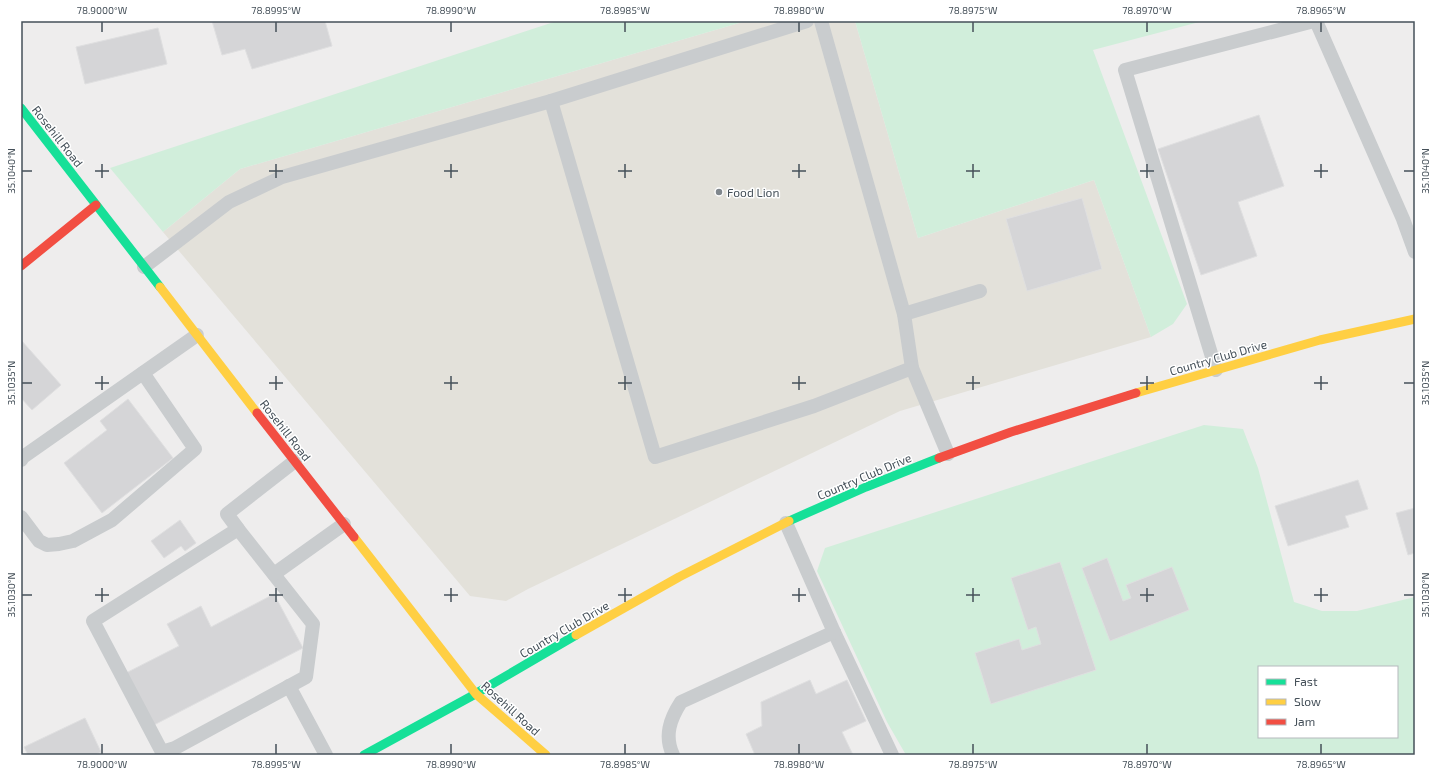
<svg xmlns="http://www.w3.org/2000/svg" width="1436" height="776" viewBox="0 0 1436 776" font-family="'Exo 2',sans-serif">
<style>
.commercial{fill:#e3e1da}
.green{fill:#d1eedb;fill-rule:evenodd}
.building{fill:#d5d5d7;stroke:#dfdfe0}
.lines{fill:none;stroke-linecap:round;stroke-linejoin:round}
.lane{stroke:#c9ccce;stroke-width:14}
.fast{stroke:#16e098;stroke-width:9}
.slow{stroke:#ffcf43;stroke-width:9}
.jam{stroke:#f24e42;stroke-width:9}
.ticks{fill:none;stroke:#455059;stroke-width:1.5}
.poi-dot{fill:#80878d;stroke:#fff;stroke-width:1.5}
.labels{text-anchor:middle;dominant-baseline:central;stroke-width:3;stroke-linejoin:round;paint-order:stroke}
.street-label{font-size:12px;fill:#455059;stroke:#fff}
.poi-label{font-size:12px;fill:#455059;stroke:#fff;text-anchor:start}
.neatline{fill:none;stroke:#455059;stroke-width:1.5}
.ticks-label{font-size:10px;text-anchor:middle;fill:#455059}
</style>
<rect width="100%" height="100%" fill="#eeeded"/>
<path class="commercial" d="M746,21h109l63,217 176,-58 57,157 -251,74 -372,178 -22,12 -36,-5 -307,-364 77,-63z"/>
<g class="green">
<path d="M557,21h189l-506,148 -77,63 -53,-64z"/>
<path d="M855,21h348l-110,29 94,254 -14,20 -22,13 -57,-157 -176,58z"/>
<path d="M1204,425l39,4 15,39 36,134 28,9h35l58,-14v158h-509l-19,-33 -70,-151 8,-23zM1259,667h138v70h-138z"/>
</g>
<g class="building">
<path d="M212,21h113l7,25 -80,23 -7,-20 -23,6z"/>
<path d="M158,28l9,36 -82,20 -9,-37z"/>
<path d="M1259,115l25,71 -46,16 19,54 -56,19 -43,-126z"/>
<path d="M1082,198l20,71 -75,22 -21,-72z"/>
<path d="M21,340l40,45 -29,25 -11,-12z"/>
<path d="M128,399l45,59 -71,55 -38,-50 43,-33 -7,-9z"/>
<path d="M1358,480l10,29 -23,7 4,11 -61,19 -13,-40z"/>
<path d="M1415,508v45l-7,2 -12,-42z"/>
<path d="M180,520l16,23 -11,8 -4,-5 -17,12 -13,-17z"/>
<path d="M1107,558l16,43 8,-3 -5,-13 46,-18 17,43 -79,31 -28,-73z"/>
<path d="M1060,562l36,108 -105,34 -16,-51 44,-14 3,11 19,-6 -5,-17 -8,3 -17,-52z"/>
<path d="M274,594l29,54 -149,77 -28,-52 53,-27 -12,-22 34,-18 10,21z"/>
<path d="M810,680l6,14 31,-14 19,41 -24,11 11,23h-98l-9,-21 16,-8 -1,-24z"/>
<path d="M85,718l16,34 -6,3h-67l-4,-8z"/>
</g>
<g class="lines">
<g class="lane">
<path d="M821,21l83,293 8,54"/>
<path d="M1316,21l87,198 12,33"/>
<path d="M551,101l256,-80"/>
<path d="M144,267l85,-65 53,-25 269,-76 104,356 159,-51 98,-38 36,86"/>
<path d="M904,314l76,-23"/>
<path d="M1216,370l-91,-300 189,-49"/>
<path d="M21,460l2,-3 174,-122"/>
<path d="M21,517l18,24 8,4 12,-1 14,-3 39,-21 83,-71 -52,-76"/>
<path d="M786,523l48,109 58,123"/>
<path d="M238,529l75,95 -7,53 -131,71 -13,4 -69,-131z"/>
<path d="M238,529l-11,-15 68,-53"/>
<path d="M274,574l70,-50"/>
<path d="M289,686l37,69"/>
<path d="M673,755c-9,-19 -3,-36 8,-53l153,-70"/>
</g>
<g class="fast">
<path d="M21,108l139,179"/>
<path d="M789,521l77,-34 73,-29"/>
<path d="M364,755l106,-58 106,-62"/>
</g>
<g class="slow">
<path d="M160,287l97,126"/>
<path d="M1136,393l184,-53 95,-21"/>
<path d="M354,537l122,157 70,61"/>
<path d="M576,635l103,-58 110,-56"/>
</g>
<g class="jam">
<path d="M21,266l75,-61"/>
<path d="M257,413l97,124"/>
<path d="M939,458l72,-26 125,-39"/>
</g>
</g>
<path class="ticks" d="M102,22v10M276,22v10M451,22v10M625,22v10M799,22v10M973,22v10M1147,22v10M1321,22v10M102,164v14M276,164v14M451,164v14M625,164v14M799,164v14M973,164v14M1147,164v14M1321,164v14M22,171h10M95,171h14M269,171h14M444,171h14M618,171h14M792,171h14M966,171h14M1140,171h14M1314,171h14M1404,171h10M102,376v14M276,376v14M451,376v14M625,376v14M799,376v14M973,376v14M1147,376v14M1321,376v14M22,383h10M95,383h14M269,383h14M444,383h14M618,383h14M792,383h14M966,383h14M1140,383h14M1314,383h14M1404,383h10M102,588v14M276,588v14M451,588v14M625,588v14M799,588v14M973,588v14M1147,588v14M1321,588v14M22,595h10M95,595h14M269,595h14M444,595h14M618,595h14M792,595h14M966,595h14M1140,595h14M1314,595h14M1404,595h10M102,744v10M276,744v10M451,744v10M625,744v10M799,744v10M973,744v10M1147,744v10M1321,744v10"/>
<circle class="poi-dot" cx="719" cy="192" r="4"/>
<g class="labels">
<g class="street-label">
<text transform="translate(58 136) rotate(52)">Rosehill Road</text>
<text transform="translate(1218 357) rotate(-16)">Country Club Drive</text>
<text transform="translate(286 430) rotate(52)">Rosehill Road</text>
<text transform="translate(864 476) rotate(-23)">Country Club Drive</text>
<text transform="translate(564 629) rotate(-30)">Country Club Drive</text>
<text transform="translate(511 708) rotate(42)">Rosehill Road</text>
</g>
<g class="poi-label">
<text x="727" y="192">Food Lion</text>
</g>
</g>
<rect width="1436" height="776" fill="none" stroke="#ffffff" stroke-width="44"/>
<rect x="1258" y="666" width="140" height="72" fill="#ffffff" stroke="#b5b9bd"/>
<rect x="1266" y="679" width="20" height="6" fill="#16e098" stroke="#b5b9bd"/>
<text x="1294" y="686" font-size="12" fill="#455059">Fast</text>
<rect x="1266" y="699" width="20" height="6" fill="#ffcf43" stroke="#b5b9bd"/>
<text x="1294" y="706" font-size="12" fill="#455059">Slow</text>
<rect x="1266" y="719" width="20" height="6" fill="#f24e42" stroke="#b5b9bd"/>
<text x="1294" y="726" font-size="12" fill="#455059">Jam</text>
<rect x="22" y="22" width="1392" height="732" class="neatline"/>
<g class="ticks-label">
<text x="102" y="14">78.9000°W</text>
<text x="276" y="14">78.8995°W</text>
<text x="451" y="14">78.8990°W</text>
<text x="625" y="14">78.8985°W</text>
<text x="799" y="14">78.8980°W</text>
<text x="973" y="14">78.8975°W</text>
<text x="1147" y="14">78.8970°W</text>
<text x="1321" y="14">78.8965°W</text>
<text transform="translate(11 171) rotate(-90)" y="4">35.1040°N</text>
<text transform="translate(1425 171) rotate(-90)" y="4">35.1040°N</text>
<text transform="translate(11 383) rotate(-90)" y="4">35.1035°N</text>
<text transform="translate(1425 383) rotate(-90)" y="4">35.1035°N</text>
<text transform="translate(11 595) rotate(-90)" y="4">35.1030°N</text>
<text transform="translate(1425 595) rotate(-90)" y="4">35.1030°N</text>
<text x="102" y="768">78.9000°W</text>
<text x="276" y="768">78.8995°W</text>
<text x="451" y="768">78.8990°W</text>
<text x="625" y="768">78.8985°W</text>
<text x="799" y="768">78.8980°W</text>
<text x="973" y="768">78.8975°W</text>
<text x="1147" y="768">78.8970°W</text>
<text x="1321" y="768">78.8965°W</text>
</g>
</svg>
